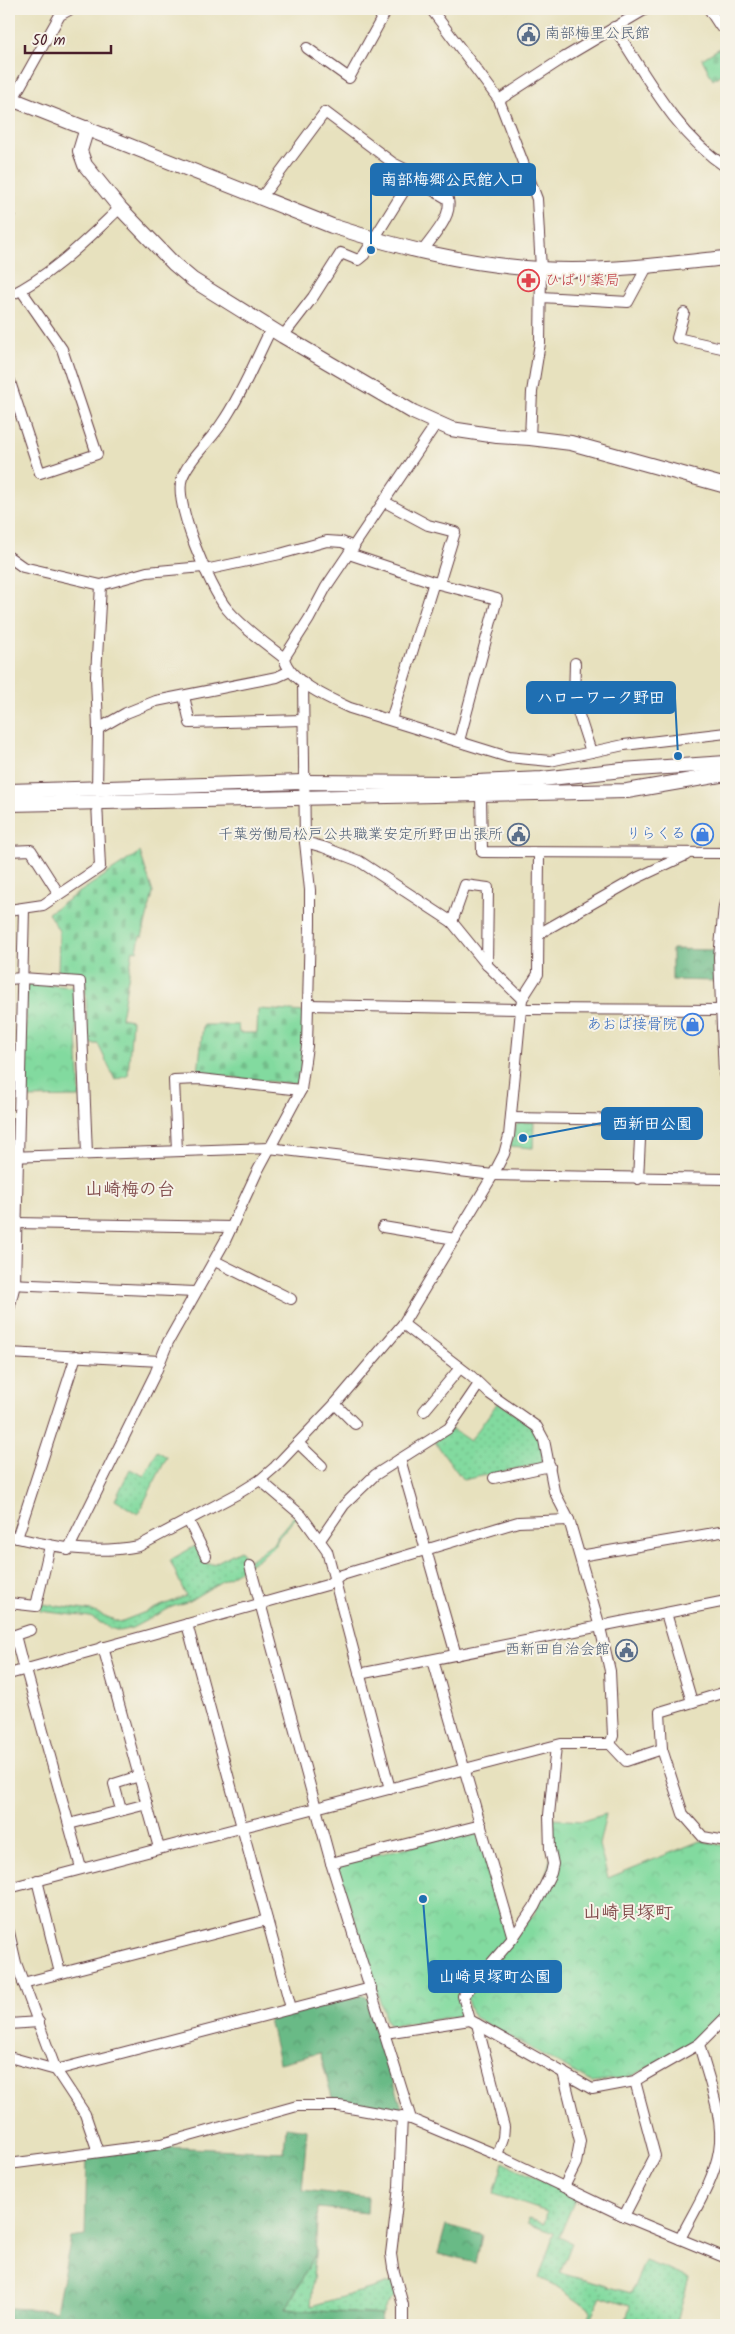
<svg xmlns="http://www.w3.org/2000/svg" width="735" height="2334" viewBox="0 0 735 2334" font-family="Kalam,'Klee One',sans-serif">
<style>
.grass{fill:url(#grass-dots);stroke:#667c65}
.forest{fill:url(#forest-crowns);stroke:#5a6c58}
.cemetery{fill:url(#cemetery-stones);stroke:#667c65}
.park{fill:url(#park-crowns);stroke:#667c65}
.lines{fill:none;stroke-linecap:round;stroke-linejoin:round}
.street-casing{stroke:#623c41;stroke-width:12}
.secondary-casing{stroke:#623c41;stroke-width:16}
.street{stroke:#fff;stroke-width:10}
.secondary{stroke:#fff;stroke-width:14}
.labels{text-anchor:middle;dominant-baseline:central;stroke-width:4;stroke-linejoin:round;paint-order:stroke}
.service-label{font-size:15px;fill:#4e5e75;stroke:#f7f3e8;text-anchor:end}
.health-label{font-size:15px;fill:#be3a42;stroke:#f7f3e8;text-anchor:start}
.shop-label{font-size:15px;fill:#366cbe;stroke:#f7f3e8;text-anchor:end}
.quarter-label{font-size:18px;font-weight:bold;fill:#845050;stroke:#f7f3e8}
.leader{fill:none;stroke:#1f6fb2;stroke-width:2}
.callout-dot{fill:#1f6fb2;stroke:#f7f3e8;stroke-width:2}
.callout{fill:#1f6fb2;stroke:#1f6fb2;stroke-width:2}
.callout-label{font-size:16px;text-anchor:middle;font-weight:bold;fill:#fff}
</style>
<defs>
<pattern id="grass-dots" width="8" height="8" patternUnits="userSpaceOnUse" patternTransform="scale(1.25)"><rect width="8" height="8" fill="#82da9f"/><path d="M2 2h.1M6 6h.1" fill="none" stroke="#72bb89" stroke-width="1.8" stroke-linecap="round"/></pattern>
<pattern id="forest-crowns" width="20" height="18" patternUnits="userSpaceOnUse" patternTransform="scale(1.25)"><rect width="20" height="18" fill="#69ba86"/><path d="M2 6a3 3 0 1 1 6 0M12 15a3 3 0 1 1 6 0" fill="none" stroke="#58976e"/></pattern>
<pattern id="cemetery-stones" width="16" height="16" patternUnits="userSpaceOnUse" patternTransform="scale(1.25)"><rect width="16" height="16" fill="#82da9f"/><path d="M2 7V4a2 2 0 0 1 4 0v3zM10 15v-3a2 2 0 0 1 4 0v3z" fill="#72bb89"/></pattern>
<pattern id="park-crowns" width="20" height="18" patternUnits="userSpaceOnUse" patternTransform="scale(1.25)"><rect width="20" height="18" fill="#82da9f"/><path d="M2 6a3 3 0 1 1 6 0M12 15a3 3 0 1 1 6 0" fill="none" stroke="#72bb89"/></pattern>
</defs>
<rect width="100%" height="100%" fill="#f7f3e8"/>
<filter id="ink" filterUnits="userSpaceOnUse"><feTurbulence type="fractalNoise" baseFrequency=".02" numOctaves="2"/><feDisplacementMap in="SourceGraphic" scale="10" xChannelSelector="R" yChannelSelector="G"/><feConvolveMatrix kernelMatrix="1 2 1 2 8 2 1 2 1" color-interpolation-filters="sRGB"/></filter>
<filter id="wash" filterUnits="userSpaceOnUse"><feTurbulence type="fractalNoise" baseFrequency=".0096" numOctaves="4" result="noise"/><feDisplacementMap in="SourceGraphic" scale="20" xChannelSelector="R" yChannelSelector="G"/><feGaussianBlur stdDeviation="1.12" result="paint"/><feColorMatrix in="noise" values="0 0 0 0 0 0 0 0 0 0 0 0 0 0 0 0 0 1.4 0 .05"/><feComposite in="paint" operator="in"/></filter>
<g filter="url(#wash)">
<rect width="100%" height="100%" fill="#e7e1be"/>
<g class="grass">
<path d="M498,1402l40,28 6,33 -81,17 -28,-38 17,-13 18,12z"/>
<path d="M157,1451l10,6 -29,57 -23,-14 15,-31 14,7z"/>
<path d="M295,1515l2,1 -18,21 -4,9 -17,13 -69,42 -17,6 -40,21 -12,3 -10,-3 -20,-11 -50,-6 2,-7 50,7 28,11 66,-26 -16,-36 27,-15 10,19h6l27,-14 8,11 25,-17 4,-8z"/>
<path d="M503,2162l73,35 -17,40 13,6 -12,30 71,20 14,-32 44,17 -13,47 -51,-1 5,-19 -29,-9 -14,29h-3l6,-13 -1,-3 -36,-25 -14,-6 15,-45 -27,-9 1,-5 16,5 3,-12 -53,-18z"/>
<path d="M315,2254l-4,52 82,-24 4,13 -11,11 -4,9 -96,-6z"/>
</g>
<g class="forest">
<path d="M672,949l41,1 1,31 -42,-1z"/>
<path d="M363,1995l5,3 34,110 -3,3 -66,-10 -13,-48 -41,10 -10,-44z"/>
<path d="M286,2127l21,3 -5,60 66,7 -1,16 -49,-5 -3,46 -29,55 96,6 -2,10h-371v-17l47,2 15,-72 14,-2 2,-80 80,-9 117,5z"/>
<path d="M446,2225l36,10 -6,28 -38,-9z"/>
</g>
<g class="cemetery">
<path d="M726,44v26l-13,10 -11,-21z"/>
<path d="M140,852l13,41 -11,44 -2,-1 -3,15 -4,-1 -12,68 11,2 -4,56 -13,4 -17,-36h-10l-3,-67 -27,-2 1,-44 -11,-18z"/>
<path d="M258,1009l47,3 -5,69 -5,3 -97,-10 5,-49h35l1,8h18z"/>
</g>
<g class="park">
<path d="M30,983l42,4 3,3 5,107 -56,1 2,-112z"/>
<path d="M520,1122h14l-1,26 -23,-2 6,-21z"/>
<path d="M606,1814l-7,31 9,33 92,-37 26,5v164l-32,31 -61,35 -41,6 -118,-65 -4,-8 -3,-10 2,-5 66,-81 18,-64 -1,-30 30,2z"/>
<path d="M475,1830l4,3 29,103 -49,58 4,17 -3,5 -69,10 -4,-3 -49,-154 2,-5z"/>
</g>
</g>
<g filter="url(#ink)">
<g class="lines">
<defs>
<g id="street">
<path d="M431,9l68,91 38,99 4,70 -1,74 -8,49 -2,46"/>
<path d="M709,9l11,17"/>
<path d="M614,27c33,50 62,107 112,140"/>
<path d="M307,48l42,30 38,-69"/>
<path d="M13,99l47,-84 11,-6"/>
<path d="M499,100l66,-43 81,-48"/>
<path d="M412,178l36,21c5,18 -17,39 -26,53"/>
<path d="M261,198l64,-86 68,51 18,9 1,6 -48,77 -6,5 -17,-7 -28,44 -30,39"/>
<path d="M9,215l1,-2"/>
<path d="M9,296c43,-21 76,-55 111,-88"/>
<path d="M541,297l87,5 20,-37"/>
<path d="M684,313l-7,25 49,11"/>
<path d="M271,329c-15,30 -30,67 -49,94 -12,19 -32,34 -40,55 -9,25 28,110 45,131 16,19 38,34 57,49"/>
<path d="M9,379l31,94 57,-19 -35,-105 -41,-59"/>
<path d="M436,424l-110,163 -17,32 -25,39c5,23 46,41 66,50l158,49 42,4 74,-16 102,-12"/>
<path d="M385,502l43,23 27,7 -16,52"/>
<path d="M349,554l90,30 58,15 -38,142"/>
<path d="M9,557l14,10 78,18 46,-13 56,-5"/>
<path d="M205,570l75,-16 47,-13 15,1 12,5"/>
<path d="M575,663l-1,37 17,52"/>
<path d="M184,696l6,27 112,-3"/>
<path d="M391,720l43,-138"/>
<path d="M98,729l-2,-53 5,-91"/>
<path d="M97,789l1,-60 28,-16 30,-12 121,-24 13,-6"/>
<path d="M481,794l1,58 244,1"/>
<path d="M305,842l18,5 36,14 93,61 35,43 35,34"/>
<path d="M9,851l22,-1 28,44"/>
<path d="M9,910l34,-5 57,-38 -3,-65"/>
<path d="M452,922l13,-37 23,3 -1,77"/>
<path d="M540,933l97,-55 49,-23"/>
<path d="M9,979l13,-1 58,4 7,172"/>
<path d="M308,1005l212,4 203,1"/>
<path d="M9,1059h11"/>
<path d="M511,1118l130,2 -3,59"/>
<path d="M177,1151l-3,-71 26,-1 101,11"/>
<path d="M9,1157l260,-9 224,27 233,4"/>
<path d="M16,1223l215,4"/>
<path d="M383,1227l72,12"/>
<path d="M215,1261l76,38"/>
<path d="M9,1284l186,8"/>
<path d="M9,1309l6,-25 9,-376"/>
<path d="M403,1324l68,52 19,18 47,33 7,13 10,51 15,29 31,107 10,44 3,65 -3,8"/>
<path d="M9,1353l151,8"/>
<path d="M335,1404l20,20"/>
<path d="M424,1411l36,-43"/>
<path d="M298,1443l24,23"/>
<path d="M400,1459l56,196"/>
<path d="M494,1478l56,-12"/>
<path d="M260,1480l41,35 26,36 63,238"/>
<path d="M188,1520l18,36"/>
<path d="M9,1536c45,11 83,19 130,10l100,-53 21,-13 15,-13 60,-63 68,-80 90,-149 11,-21 5,-18 13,-137 16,-25 1,-121"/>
<path d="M17,1538l59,-182"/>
<path d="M320,1540l24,-35 31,-30 74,-47 30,-44"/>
<path d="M68,1550l87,-176 13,-32 57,-101 32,-69 44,-82 6,-44 3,-122v-34l-5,-48 -2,-160"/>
<path d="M580,1556l146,-25"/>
<path d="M250,1566l81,297 80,256"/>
<path d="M9,1603l27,3 14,-60"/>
<path d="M666,1613l26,89"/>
<path d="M187,1624l104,384"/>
<path d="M103,1647l56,201"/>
<path d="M433,1660l80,278"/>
<path d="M24,1670l-9,-35 15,-5"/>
<path d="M26,1670l55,198"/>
<path d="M9,1674l318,-89 15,-10 176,-53 51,-2"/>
<path d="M359,1674l367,-73"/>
<path d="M556,1746l-7,69 1,35 3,14 -2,9 -17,34 -21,31 -50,58 7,24 122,69 43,-8 8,-5 56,-32 27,-27"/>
<path d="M662,1749l-2,-37 66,-20"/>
<path d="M121,1810l-7,-26 25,-8"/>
<path d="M69,1824l78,-20"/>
<path d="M331,1863l150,-38"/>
<path d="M37,1880l23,93"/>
<path d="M9,1888l552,-144h49l16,17 36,-12 21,65 20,23 23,4"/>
<path d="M9,1932l7,31 40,107 29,44 13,38"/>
<path d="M23,1983l244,-63"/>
<path d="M9,2024l30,-2"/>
<path d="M477,2024l27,103 -1,11 -6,17"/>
<path d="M385,2033l85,-13"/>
<path d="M9,2057l47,13 315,-82"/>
<path d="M563,2072l17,69 -4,22 -12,24"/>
<path d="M402,2116l-3,71 -8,67 2,14 10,37v20"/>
<path d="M9,2164l152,-20 136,-38h42l72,13 86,36 127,61 102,42"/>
<path d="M624,2216l31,-60 -20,-75"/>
<path d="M680,2239c14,-28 34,-58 39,-89 6,-32 -12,-74 -20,-106"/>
</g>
<g id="secondary">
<path d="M9,98l323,128c68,22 136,39 208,43 62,4 125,-5 186,-11"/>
<path d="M87,128l-7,23 5,14 35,43 54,56 19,16 90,56 130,76 38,17 46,7 33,2 41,5 155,43"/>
<path d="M9,791l294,-9 151,1 88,-4 80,-9 104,-7"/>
<path d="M9,804l618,-13 99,-17"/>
<path d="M726,906l-5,51 5,117"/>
</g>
</defs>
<use href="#street" class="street-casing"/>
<use href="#secondary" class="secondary-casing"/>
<use href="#street" class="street"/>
<use href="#secondary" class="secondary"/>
</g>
</g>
<defs>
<symbol id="civic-ring" viewBox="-11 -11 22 22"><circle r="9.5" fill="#f7f3e8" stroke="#5c6f8a" stroke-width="1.5"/><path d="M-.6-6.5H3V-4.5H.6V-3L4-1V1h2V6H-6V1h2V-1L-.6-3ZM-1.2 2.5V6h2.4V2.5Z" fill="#5c6f8a"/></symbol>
<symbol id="pharmacy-ring" viewBox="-11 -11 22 22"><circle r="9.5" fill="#f7f3e8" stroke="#e0444e" stroke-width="1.5"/><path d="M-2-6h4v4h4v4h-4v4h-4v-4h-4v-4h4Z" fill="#e0444e"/></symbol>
<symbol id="shop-ring" viewBox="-11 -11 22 22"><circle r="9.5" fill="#f7f3e8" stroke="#3f7fe0" stroke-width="1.5"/><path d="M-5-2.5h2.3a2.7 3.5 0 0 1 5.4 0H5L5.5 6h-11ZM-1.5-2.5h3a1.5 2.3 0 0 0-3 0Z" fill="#3f7fe0"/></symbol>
</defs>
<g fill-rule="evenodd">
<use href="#civic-ring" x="516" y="22" width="25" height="25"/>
<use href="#pharmacy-ring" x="516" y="268" width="25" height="25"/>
<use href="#shop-ring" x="690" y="822" width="25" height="25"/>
<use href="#civic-ring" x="506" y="822" width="25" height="25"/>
<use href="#shop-ring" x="680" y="1012" width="25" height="25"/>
<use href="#civic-ring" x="614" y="1638" width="25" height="25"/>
</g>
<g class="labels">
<g class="service-label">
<text x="545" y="34" text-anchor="start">南部梅里公民館</text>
<text x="503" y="835">千葉労働局松戸公共職業安定所野田出張所</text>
<text x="610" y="1650">西新田自治会館</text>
</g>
<g class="health-label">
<text x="545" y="281">ひばり薬局</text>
</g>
<g class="shop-label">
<text x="686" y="834">りらくる</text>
<text x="677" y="1025">あおば接骨院</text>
</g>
<g class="quarter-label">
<text x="130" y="1190">山崎梅の台</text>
<text x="628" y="1913">山崎貝塚町</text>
</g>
</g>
<path class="leader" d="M371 250L371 179M678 756L675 698M523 1138L602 1123M423 1899L429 1976"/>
<g class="callout-dot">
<circle cx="371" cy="250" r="5"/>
<circle cx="678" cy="756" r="5"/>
<circle cx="523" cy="1138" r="5"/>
<circle cx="423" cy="1899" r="5"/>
</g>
<g class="callout">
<rect x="371" y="164" width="164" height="31" rx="5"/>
<rect x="527" y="682" width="148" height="31" rx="5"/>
<rect x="602" y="1108" width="100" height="31" rx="5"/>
<rect x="429" y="1961" width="132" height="31" rx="5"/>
</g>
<g class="callout-label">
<text x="453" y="185">南部梅郷公民館入口</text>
<text x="601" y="703">ハローワーク野田</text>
<text x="652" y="1129">西新田公園</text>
<text x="495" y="1982">山崎貝塚町公園</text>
</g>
<rect width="735" height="2334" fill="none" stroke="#f7f3e8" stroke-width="30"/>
<path d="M25 45v8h86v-8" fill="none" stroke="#4a1f2b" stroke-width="2.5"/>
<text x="32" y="45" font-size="15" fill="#4a1f2b" stroke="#f7f3e8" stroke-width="4" paint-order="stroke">50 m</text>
</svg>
